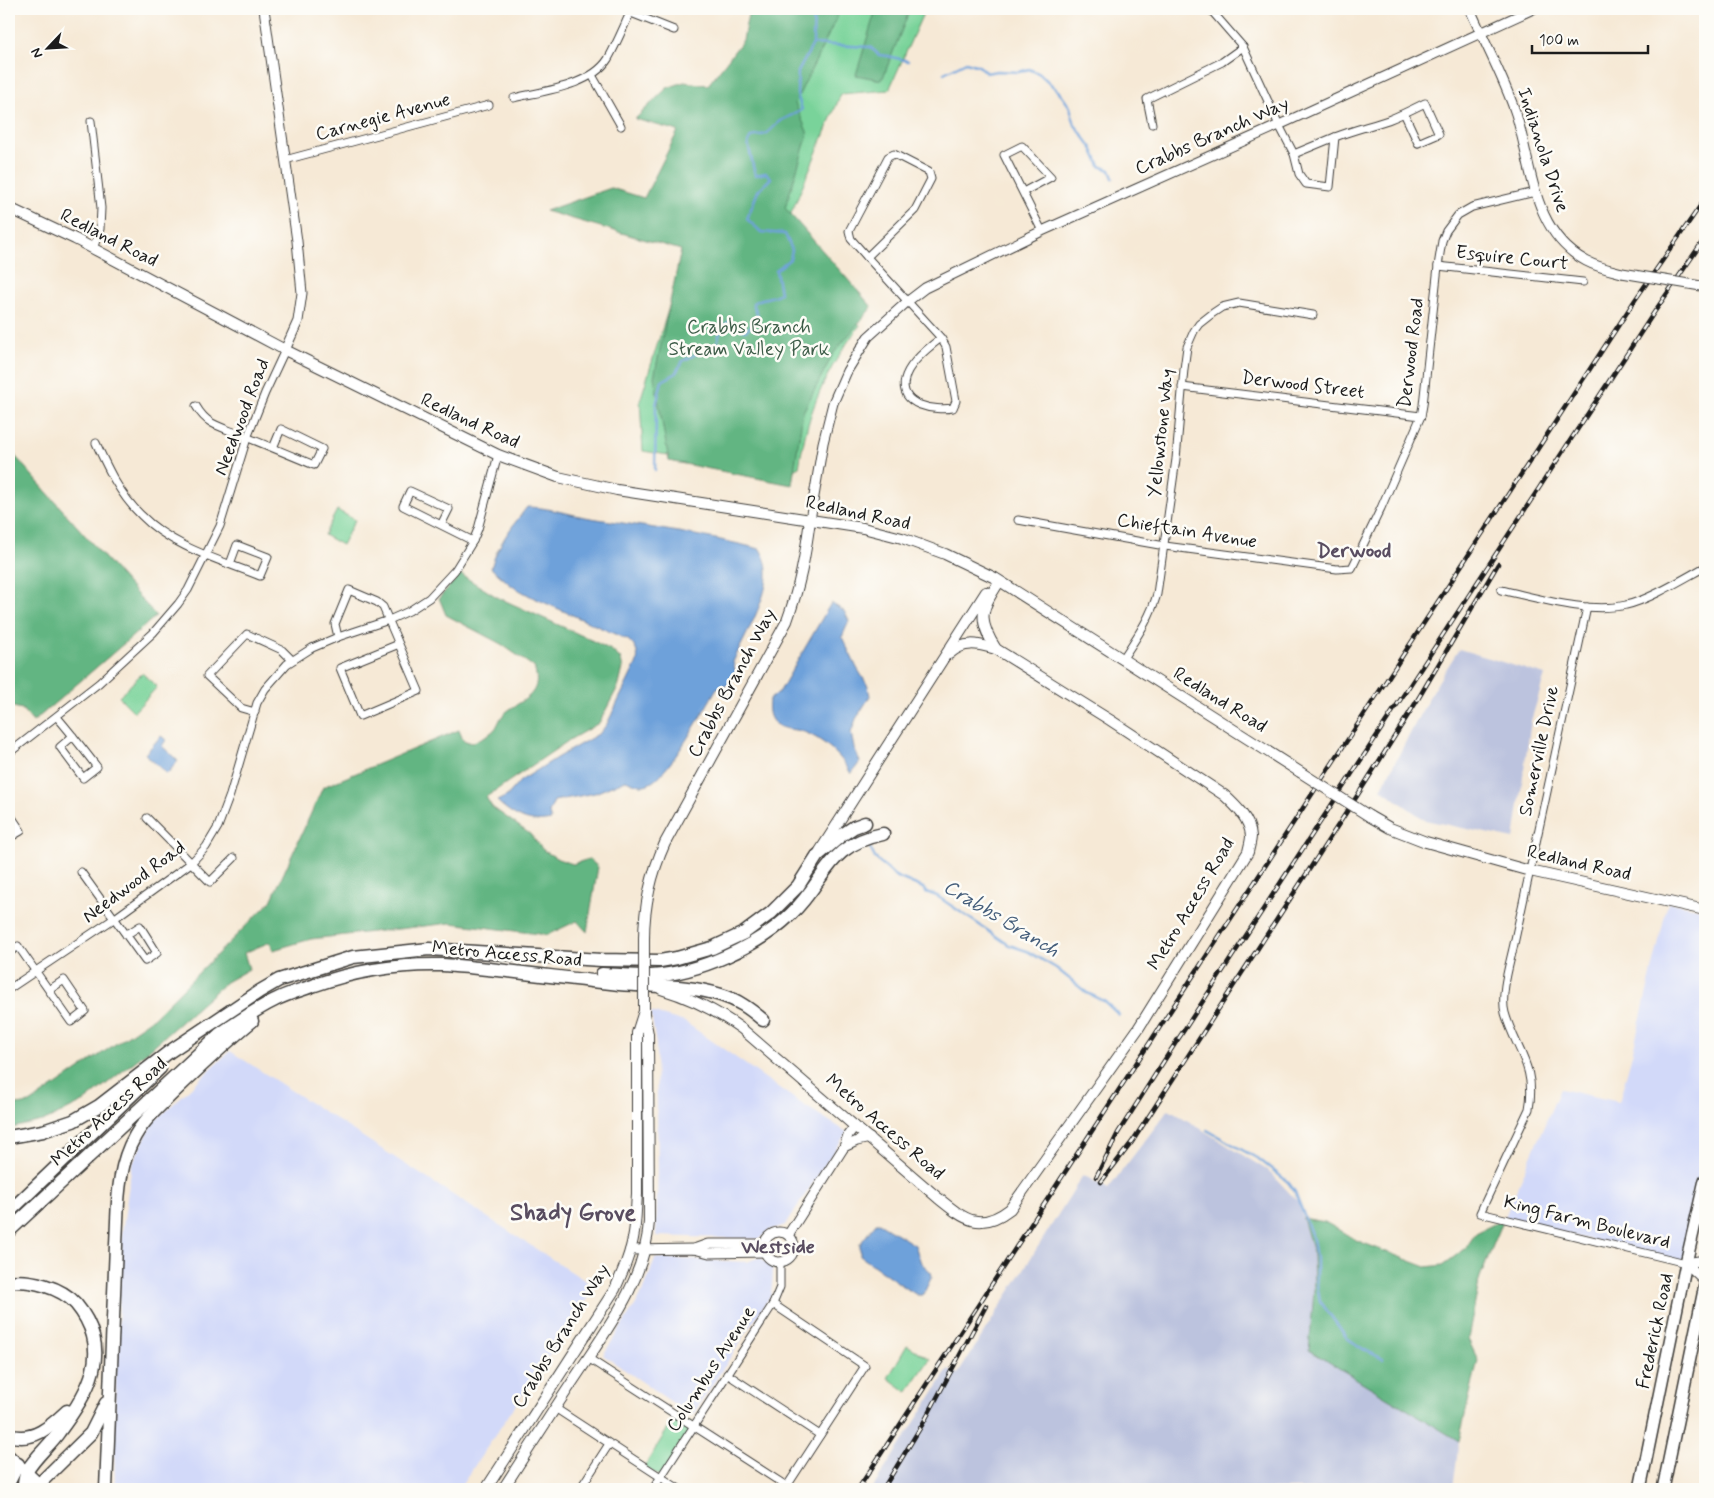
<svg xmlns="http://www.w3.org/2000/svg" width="1714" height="1498" viewBox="0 0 1714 1498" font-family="Mynerve,sans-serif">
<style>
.built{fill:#d2d9f9}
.industrial{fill:#bcc3de}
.green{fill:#79d39a;stroke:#4a785b}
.forest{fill:#62b582;stroke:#3f684f}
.water{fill:#6ea1da;stroke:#455e7b}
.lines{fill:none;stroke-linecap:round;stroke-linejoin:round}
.stream{stroke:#6ea1da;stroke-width:2.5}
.minor-casing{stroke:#3d3b38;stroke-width:9}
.tertiary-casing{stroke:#3d3b38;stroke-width:11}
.secondary-casing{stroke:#3d3b38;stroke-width:12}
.primary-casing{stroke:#3d3b38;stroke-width:14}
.motorway-casing{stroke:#3d3b38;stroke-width:15}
.minor{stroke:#fff;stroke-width:7}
.tertiary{stroke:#fff;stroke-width:9}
.secondary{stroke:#fff;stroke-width:10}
.primary{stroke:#fff;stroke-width:11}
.motorway{stroke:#fff;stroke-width:12}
.rail-casing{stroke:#1c1c1c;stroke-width:4.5}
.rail{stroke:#fdfcf7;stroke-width:2.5;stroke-dasharray:8;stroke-linecap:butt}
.tertiary-bridge-casing{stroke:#3d3b38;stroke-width:11;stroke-linecap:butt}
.secondary-bridge-casing{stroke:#3d3b38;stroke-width:12;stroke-linecap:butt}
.tertiary-bridge{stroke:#fff;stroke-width:9}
.secondary-bridge{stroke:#fff;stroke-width:10}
.labels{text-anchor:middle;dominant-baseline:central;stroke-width:5;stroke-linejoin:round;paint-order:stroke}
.street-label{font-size:19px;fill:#1c1c1c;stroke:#fdfcf7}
.park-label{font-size:19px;fill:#3d5c48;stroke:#fdfcf7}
.water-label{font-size:20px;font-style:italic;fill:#455e7b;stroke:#fdfcf7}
.neighbourhood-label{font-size:20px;font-weight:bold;fill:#594d60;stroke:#fdfcf7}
.quarter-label{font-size:21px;font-weight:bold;fill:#594d60;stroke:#fdfcf7}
.district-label{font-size:24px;font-weight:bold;fill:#594d60;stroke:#fdfcf7}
</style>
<rect width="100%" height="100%" fill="#fdfcf7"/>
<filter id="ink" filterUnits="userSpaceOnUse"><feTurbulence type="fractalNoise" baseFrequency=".02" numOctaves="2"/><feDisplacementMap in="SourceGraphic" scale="10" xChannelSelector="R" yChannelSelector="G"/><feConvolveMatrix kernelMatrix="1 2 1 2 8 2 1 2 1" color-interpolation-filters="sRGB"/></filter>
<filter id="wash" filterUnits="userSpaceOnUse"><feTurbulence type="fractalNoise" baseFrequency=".0096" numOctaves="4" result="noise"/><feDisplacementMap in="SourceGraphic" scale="20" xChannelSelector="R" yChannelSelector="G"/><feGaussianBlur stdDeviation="1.12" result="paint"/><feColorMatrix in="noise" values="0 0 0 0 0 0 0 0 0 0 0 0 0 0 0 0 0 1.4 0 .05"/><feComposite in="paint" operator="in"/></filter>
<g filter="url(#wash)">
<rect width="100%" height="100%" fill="#f6e9d6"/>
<g class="built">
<path d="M1668,902l37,8v270l-19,83 -182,-44 56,-130 59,13 15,-55z"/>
<path d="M651,1012l34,10 117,82 45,28 -62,93 -15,5 -11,9 -103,-3 2,-71 -2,-121z"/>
<path d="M230,1051l365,236 -136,202h-344l-1,-66 8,-190 10,-69 20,-40z"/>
<path d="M760,1257l12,11 1,6 -2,21 -79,121 -89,-61 33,-51 12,-25 7,-21 92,4z"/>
</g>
<g class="industrial">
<path d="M1459,649l86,26 -14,46 -17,118 -89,-19 -44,-31 52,-99z"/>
<path d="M1169,1109l101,63 28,30 15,51 1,38 17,70 128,80 -6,48h-581l76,-119 10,4 125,-199 25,14z"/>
</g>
<g class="green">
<path d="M757,9h168l-36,81 -48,4 -51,122 30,73 40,36c-35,47 -52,84 -61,142l-13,7 -143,-23 -3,-50 84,-273z"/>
<path d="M337,510l18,10 -13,25 -18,-10z"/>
<path d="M142,673l15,14 -23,25 -15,-15z"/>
<path d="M907,1345l23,14 -23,33 -19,-14z"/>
<path d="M677,1414l17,11 -33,52 -17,-10z"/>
</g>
<g class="forest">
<path d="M749,9h92l-46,94 13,31 -23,74 87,99 -39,47 -30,58 -11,73 -123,-24 -15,-84 27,-127 -136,-39 66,-23 33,10 34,-67 -43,-12 32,-31 17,-6 24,3 35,-45z"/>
<path d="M876,9h34l-28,71 -26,-5z"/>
<path d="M9,449l147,167 -123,106 -11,-13 -13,-3z"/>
<path d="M460,574l37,23 88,40 26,13 9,8 3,10 -4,17 -20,38 -28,16 -85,58 6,10 38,27 13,16 15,9 15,5 16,-5 9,8 -11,65 -10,-11 -30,14 -96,-12 -140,16 -38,11 -3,-8 -26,11 5,16 -23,13 -78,69 -63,50 -38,19 -35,8 -3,-14v-8l21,-3 123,-85 118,-117 52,-114 136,-57 4,10 9,3c6,-4 16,-7 21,-12 5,-4 6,-12 10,-16 14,-15 42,-17 31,-48l-33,-23 -55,-29 -7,-17z"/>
<path d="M1303,1218l22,4 33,19 68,26 17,-2 22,-16 11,-16 28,-14 -24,58 -12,62 10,21 -19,81 -150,-91 5,-59 -1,-38z"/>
</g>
<g class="water">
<path d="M527,507c21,0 43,8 64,11 57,9 114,17 169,31 4,7 7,14 7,22 2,25 -23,67 -34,91l3,11 -8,12 -11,3c-12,20 -49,90 -69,96 -7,3 -15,-1 -22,-4l-31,13 -41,8 -5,12 2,7c-22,5 -38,-4 -54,-19l10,-5 13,-15 38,-24 42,-24 7,-9 30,-62c2,-10 -2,-16 -9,-22l-96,-43 -20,-11 -21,-18c6,-23 22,-43 36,-61z"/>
<path d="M831,603l13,8 5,10 -7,16 15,31 11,18 2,10 -14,23 -5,14 3,15 6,14 -9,12c-9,-18 -28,-35 -47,-42 -8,-3 -20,-2 -27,-7 -9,-6 -9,-16 -8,-25l11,-9z"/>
<path d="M161,736l5,4 -4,6 16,15 -11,13 -22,-20z"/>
<path d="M876,1223h3l36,22 6,18 10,9 1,4 -9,19h-6l-8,-5 -49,-34v-12z"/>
</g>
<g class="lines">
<g class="stream">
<path d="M814,44l56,3 9,8 9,1 20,5"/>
<path d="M944,73l22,-11 13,4 7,7 11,-2 22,1 10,-3 11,5 19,18 11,15 5,18 17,23 8,18 10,4 3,8"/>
<path d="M655,470l1,-65 6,-24 13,-7 8,-13 15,-8 18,-5c3,-11 3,-21 14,-27l15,10 5,-4 8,-10 -5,-14c9,-6 18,-4 27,-10l-4,-23 14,-11 2,-9 -7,-16 -24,-2 -14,-13 11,-28 13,-13 -5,-5 -11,2 -7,-32 3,-6 15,-3 14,-13 22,-11 -5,-16 1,-22 15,-28 1,-35"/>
<path d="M870,848l5,10 20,18 28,12 3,4 11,4 72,49 18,6 29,17 31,25 17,8 15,14"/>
<path d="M1207,1130l53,30 28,22 7,10 18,47 3,19v21l4,22 27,37 16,11 20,10"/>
</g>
</g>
</g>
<g filter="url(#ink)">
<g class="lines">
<defs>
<g id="minor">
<path d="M621,9l53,21"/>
<path d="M1210,9l33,38 36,78 15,29 5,20 7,10 24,3 5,-50c18,-7 35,-11 53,-17 13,-5 25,-11 37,-17l14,31 -21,9 -14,-30"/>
<path d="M592,75l29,51"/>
<path d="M514,98c29,-7 77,-12 94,-39 8,-14 15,-31 22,-46"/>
<path d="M91,121l10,87 -1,21 -7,20"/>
<path d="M1152,124l-5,-25 75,-37 21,-15"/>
<path d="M894,154l35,18 2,7 -16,31 -48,47 -16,-18 -2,-8 39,-74z"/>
<path d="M1294,154l41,-17"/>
<path d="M285,160l204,-55"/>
<path d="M1023,192l28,-15 -29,-31 -18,9 38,76"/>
<path d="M867,257l74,81 5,9 10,54 -3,7c-18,3 -55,-2 -48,-29 3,-15 24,-32 36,-41"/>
<path d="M1438,266l145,16"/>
<path d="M1182,387l239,29"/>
<path d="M196,406c4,7 9,13 16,17 9,5 20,8 29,12 25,10 49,20 73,30l8,-16 -41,-20 -8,19"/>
<path d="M96,443c12,26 24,52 45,72 31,32 79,45 119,61l8,-19 -31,-12 -7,19"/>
<path d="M1018,520l147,26 172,23 15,-1 29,-60 40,-92 2,-11 15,-139 4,-25 4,-10 12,-16 14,-8 63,-15"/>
<path d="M441,525l8,-16 -39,-18 -7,15 70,35"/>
<path d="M1501,590c37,8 88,24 125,15 23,-5 57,-26 79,-38"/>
<path d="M1587,607l-73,337c-4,19 -14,50 -9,69 10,36 32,53 24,96l-49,104 206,50"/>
<path d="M338,637l-3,-13 14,-34 28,12 6,5 36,84 -59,25 -20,-48 59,-24"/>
<path d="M1122,660c14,-22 28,-41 35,-66l19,-135 8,-90 3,-22 7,-16 5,-7 14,-11 9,-6 17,-4 74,12"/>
<path d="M255,712l-14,-4 -34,-32 40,-42 35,16 10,10"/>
<path d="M57,717c14,16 27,33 40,50l-14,11 -23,-31 13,-11"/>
<path d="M9,753l90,-70 54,-50 25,-29 10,-14 32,-64 27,-88 18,-45 20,-43"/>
<path d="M9,813l12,18 -12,7"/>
<path d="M147,818l63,64 24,-24"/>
<path d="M81,872l64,89 12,-8 -17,-27 -14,9"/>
<path d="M9,953l9,-7 53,76 14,-11 -21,-31 -15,10"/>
<path d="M9,989l106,-71 76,-55 15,-16 12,-20 12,-32 27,-92 8,-14 22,-25 25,-16 26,-11 51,-17 20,-9 20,-13 26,-28 18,-29 5,-12 20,-74"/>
<path d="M773,1304l92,62 -80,123"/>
<path d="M588,1358l203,131"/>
<path d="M727,1374l93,61"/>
<path d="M555,1408l124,81"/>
<path d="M580,1489l29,-45"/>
<path d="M653,1489l120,-185 7,-17v-25"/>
</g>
<g id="tertiary">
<path d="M264,9l33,232 5,52 -4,28 -13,29"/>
<path d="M1470,9c15,35 34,69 46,105 16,51 16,118 70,147 11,6 24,9 36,12"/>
<path d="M810,520l13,-77 10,-40 14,-32 21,-34 40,-36 17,-13 117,-57 237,-106 254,-116"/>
<path d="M844,1147l13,-6 13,-3"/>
<circle cx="779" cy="1247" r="15"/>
<path d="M788,1235l56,-88 4,-12 7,-9"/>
<path d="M694,1249l14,-5h57"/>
<path d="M630,1250l64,-1 15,4 56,-1"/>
<path d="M1686,1263l19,18"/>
<path d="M1686,1263l19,-3"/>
</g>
<g id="secondary">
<path d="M9,208l66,31 210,111 128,63 85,42 60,22 59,13 246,38 39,10 43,16 50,24 305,194"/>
<path d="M949,654c15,-14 29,-10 47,-5"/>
<path d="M1369,816l21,12 36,14 104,29 175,39"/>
<path d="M820,851l166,-259"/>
<path d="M644,939c0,-34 7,-65 21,-96l122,-222c13,-36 18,-63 23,-101"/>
<path d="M661,989c30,9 56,22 81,40l196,169c25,20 41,35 72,11l128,-180 110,-177c1,-5 3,-11 3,-16 -1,-17 -15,-30 -27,-41l-114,-75 -114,-71c-19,-30 -15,-39 3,-67"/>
<path d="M486,1489l129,-200c8,-18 16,-36 19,-56 2,-12 2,-26 3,-39v-161l7,-22"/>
<path d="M503,1489c23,-36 46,-72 70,-108 32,-49 72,-99 76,-159l-1,-188 -4,-20"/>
</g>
<g id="primary">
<path d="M9,1456l35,33"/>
<path d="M9,1488l1,1"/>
<path d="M1640,1489l46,-226 19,-83"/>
<path d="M1663,1489l42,-204"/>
</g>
<g id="motorway">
<path d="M602,974c16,1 33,2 49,2 48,-3 106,-29 140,-62 36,-34 35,-69 92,-80"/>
<path d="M9,1137l34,-6 30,-10 26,-15 70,-54 91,-61 19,-11 74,-23 76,-8 172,11 59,1 17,-3 35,-10 32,-15 27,-20 27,-27 19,-30 25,-21 12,-8 11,-4"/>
<path d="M9,1212l151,-144"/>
<path d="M9,1231l211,-197c18,-12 36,-25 55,-34 13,-7 27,-10 40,-15 42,-15 84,-21 128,-20 59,4 117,13 176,19 35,3 67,0 102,11 17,5 29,14 42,25"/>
<path d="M9,1282c21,-3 52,5 67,22 38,46 13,88 -17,128 -9,13 -24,25 -32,39 -2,5 -3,13 -4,18"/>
<path d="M9,1435c24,8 42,-9 58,-24"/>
<path d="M9,1482l9,-18"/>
<path d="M34,1489l57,-56 15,-30"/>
<path d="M106,1489l11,-268c1,-29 3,-59 18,-85 10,-18 28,-33 43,-48 24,-23 48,-46 74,-67"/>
</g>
</defs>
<use href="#minor" class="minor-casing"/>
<use href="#tertiary" class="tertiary-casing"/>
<use href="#secondary" class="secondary-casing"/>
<use href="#primary" class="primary-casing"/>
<use href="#motorway" class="motorway-casing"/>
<use href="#minor" class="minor"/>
<use href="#tertiary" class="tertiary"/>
<use href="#secondary" class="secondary"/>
<use href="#primary" class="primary"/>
<use href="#motorway" class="motorway"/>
<defs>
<g id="rail">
<path d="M1096,1177l22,-44 51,-80 484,-739 52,-76"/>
<path d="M1101,1182l31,-40 225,-346 58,-92 83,-140"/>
<path d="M858,1489l777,-1189 70,-101"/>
<path d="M883,1489l42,-69 61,-114"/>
</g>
</defs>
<use href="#rail" class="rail-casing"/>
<use href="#rail" class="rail"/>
<defs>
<path id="tertiary-bridge" d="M1622,273l79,13"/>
<g id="secondary-bridge">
<path d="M1300,772l69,44"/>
<path d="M644,1011v-72"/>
</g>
</defs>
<use href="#tertiary-bridge" class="tertiary-bridge-casing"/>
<use href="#secondary-bridge" class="secondary-bridge-casing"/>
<use href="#tertiary-bridge" class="tertiary-bridge"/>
<use href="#secondary-bridge" class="secondary-bridge"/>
</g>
</g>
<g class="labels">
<g class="street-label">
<text transform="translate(383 117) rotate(-15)">Carnegie Avenue</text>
<text transform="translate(1212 136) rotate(-24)">Crabbs Branch Way</text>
<text transform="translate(1543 150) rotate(72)">Indianola Drive</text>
<text transform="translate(109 238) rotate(27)">Redland Road</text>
<text transform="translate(1512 258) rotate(6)">Esquire Court</text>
<text transform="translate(1411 353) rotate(-83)">Derwood Road</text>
<text transform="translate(1303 385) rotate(7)">Derwood Street</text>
<text transform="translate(242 417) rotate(-69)">Needwood Road</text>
<text transform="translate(470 421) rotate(25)">Redland Road</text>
<text transform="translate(1161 433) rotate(-84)">Yellowstone Way</text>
<text transform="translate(858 513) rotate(12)">Redland Road</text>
<text transform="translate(1187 531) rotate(9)">Chieftain Avenue</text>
<text transform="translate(732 683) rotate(-62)">Crabbs Branch Way</text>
<text transform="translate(1220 700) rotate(32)">Redland Road</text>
<text transform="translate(1539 751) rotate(-78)">Somerville Drive</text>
<text transform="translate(1579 863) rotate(13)">Redland Road</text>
<text transform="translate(134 882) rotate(-37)">Needwood Road</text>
<text transform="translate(1191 904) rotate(-59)">Metro Access Road</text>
<text transform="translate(507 954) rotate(5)">Metro Access Road</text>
<text transform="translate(109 1112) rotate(-43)">Metro Access Road</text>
<text transform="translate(885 1127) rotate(41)">Metro Access Road</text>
<text transform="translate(1587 1222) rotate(14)">King Farm Boulevard</text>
<text transform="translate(1655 1331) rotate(-78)">Frederick Road</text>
<text transform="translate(561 1336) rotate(-58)">Crabbs Branch Way</text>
<text transform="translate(711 1369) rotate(-57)">Columbus Avenue</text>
</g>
<g class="park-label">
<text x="749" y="327">Crabbs Branch<tspan x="749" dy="22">Stream Valley Park</tspan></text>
</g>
<g class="water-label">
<text transform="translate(1001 919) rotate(31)">Crabbs Branch</text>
</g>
<g class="neighbourhood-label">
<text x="778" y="1247">Westside</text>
</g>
<g class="quarter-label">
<text x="1354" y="551">Derwood</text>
</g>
<g class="district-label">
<text x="573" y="1213">Shady Grove</text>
</g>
</g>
<rect width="1714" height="1498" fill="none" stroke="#fdfcf7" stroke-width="30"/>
<g transform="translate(48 48) rotate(245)" stroke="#fdfcf7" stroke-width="4" paint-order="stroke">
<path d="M0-4L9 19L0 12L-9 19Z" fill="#1c1c1c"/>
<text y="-8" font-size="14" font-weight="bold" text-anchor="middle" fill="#1c1c1c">N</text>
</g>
<path d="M1532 45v8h116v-8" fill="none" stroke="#1c1c1c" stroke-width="2.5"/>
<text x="1539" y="45" font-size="15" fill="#1c1c1c" stroke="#fdfcf7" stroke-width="4" paint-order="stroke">100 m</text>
</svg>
